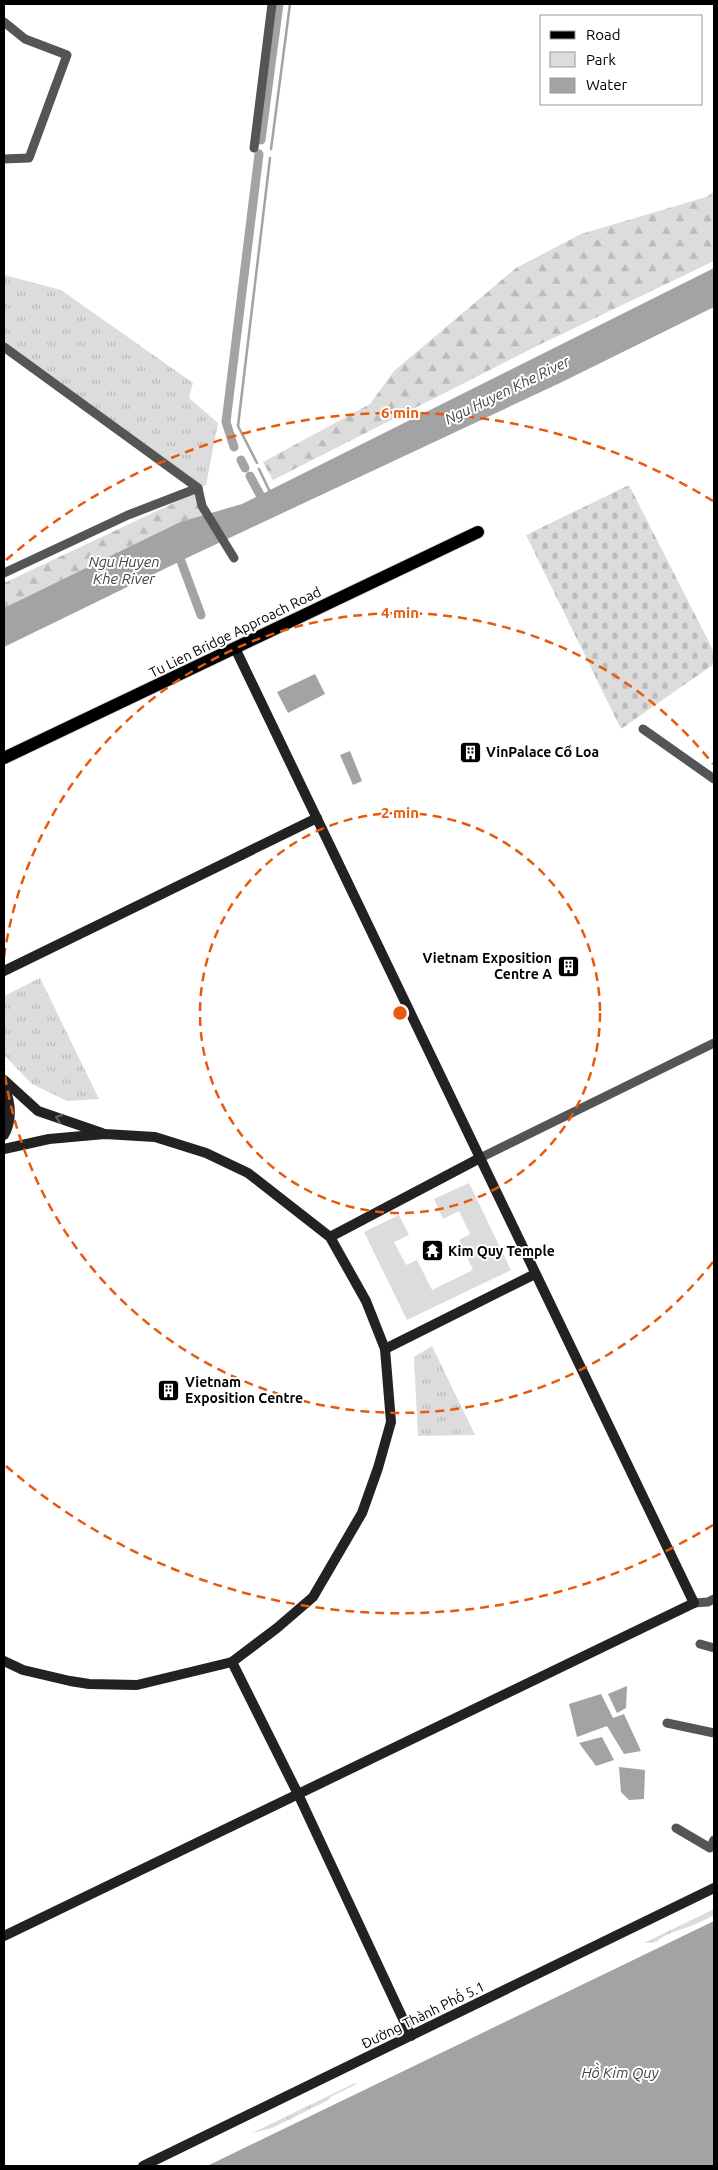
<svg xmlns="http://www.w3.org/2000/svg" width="718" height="2170" viewBox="0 0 718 2170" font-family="Ubuntu,sans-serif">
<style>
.grass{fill:url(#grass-tufts)}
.forest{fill:url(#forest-firs)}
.cemetery{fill:url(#cemetery-stones)}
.green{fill:#dcdcdc}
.water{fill:#a3a3a3}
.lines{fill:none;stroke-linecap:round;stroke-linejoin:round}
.stream{stroke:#a3a3a3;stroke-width:2.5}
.canal{stroke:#a3a3a3;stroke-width:9}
.primary-casing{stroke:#dbdbdb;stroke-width:14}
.street{stroke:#555;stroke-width:9}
.secondary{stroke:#222;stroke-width:10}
.primary{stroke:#000;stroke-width:12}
.oneway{stroke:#646464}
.ring{fill:none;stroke:#e8590c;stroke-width:2.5;stroke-dasharray:9 6}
.labels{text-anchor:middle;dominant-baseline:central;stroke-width:4;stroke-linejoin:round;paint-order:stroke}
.street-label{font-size:14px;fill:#000;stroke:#fff}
.poi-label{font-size:14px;font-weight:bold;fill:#000;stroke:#fff;text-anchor:start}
.water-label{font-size:15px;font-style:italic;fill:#444;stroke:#fff}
.centre{fill:#e8590c;stroke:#fff;stroke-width:2.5}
.ring-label{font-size:15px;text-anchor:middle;font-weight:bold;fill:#e8590c;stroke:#fff;stroke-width:4;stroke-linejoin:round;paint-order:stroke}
</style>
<defs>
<pattern id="grass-tufts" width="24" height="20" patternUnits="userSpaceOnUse" patternTransform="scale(1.25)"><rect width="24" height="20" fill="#dcdcdc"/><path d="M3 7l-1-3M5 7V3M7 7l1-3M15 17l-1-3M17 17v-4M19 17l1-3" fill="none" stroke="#bbb"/></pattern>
<pattern id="forest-firs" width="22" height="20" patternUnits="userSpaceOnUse" patternTransform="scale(1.25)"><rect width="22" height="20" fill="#dcdcdc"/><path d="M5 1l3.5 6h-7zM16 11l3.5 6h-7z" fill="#bbb"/></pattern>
<pattern id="cemetery-stones" width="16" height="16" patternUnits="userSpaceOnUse" patternTransform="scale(1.25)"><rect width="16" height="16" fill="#dcdcdc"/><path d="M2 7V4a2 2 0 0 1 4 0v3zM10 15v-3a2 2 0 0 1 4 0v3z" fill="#bbb"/></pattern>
</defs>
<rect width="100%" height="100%" fill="#fff"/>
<g class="grass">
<path d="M4,275l57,15 132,93 -4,15 29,25 -12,62 -8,3 -194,-141z"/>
<path d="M40,978l59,121 -32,2 -35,-17 -28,-29v-59z"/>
<path d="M432,1346l43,89 -57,1 -4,-79z"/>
<path d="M714,1909v6c-8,4 -17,9 -26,12 -11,4 -23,7 -32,15l-12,1z"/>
<path d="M355,2083l2,1 -25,12 -5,5 -55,27 -20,5z"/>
</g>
<g class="forest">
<path d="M714,192v69l-175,84 -266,135 -10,-18 107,-58 24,-33 122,-103 65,-34 125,-37z"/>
<path d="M195,493l7,23 -22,6 -176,86v-25z"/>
</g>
<path class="cemetery" d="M629,485l85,167v12l-93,65 -95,-194z"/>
<path class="green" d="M469,1183l42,87 -104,50 -43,-88 35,-17 10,20 -15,7 12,23 11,-5 15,30 41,-20 -14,-30 11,-6 -11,-23 -16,8 -9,-20z"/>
<g class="water">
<path d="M714,268v39l-154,76 -367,172 -189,92v-39l176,-86 62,-18z"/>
<path d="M315,674l10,20 -37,19 -11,-21z"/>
<path d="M350,751l12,30 -9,4 -13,-30z"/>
<path d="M627,1686l-1,22 -9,5 -9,-19z"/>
<path d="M601,1694l12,24 11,-4 17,37 -17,3 -17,-28 -30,11 -8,-33z"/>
<path d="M602,1737l12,23 -18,6 -17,-23z"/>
<path d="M619,1767l26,3 -1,29 -15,1 -8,-8z"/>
<path d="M714,1921v245h-507z"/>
</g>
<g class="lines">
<g class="stream">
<path d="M271,149l19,-145"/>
<path d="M257,463l-19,-37 32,-268"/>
<path d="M259,469l11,23"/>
</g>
<g class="canal">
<path d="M261,140l18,-136"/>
<path d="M234,447l-8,-25 33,-268"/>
<path d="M241,460l4,8"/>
<path d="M250,476l15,28"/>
<path d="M178,553l23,62"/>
</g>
<defs>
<path id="primary" d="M4,758l474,-226"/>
</defs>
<use href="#primary" class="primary-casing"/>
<g class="street">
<path d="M4,22l21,17 42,16 -38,103 -25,1"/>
<path d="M254,148l18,-144"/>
<path d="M4,347l194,141 4,18 32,52"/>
<path d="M4,573l124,-58 70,-27"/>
<path d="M643,729l71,50"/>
<path d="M480,1158l234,-115"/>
<path d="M694,1603l14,-1 6,-3"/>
<path d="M700,1644l14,4"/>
<path d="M667,1723l47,10"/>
<path d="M676,1828l34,20 4,-8"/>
</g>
<g class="secondary">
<path d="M4,971l313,-153"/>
<path d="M4,1080l34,31 64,22"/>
<path d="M4,1086c7,17 9,33 0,49"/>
<path d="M4,1149l45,-10 56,-5 50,3 51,16 42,20 82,64 36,64 19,48 6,73 -13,46 -16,45 -49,84 -36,31 -45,34 -95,23 -48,-1 -19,-3 -47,-11 -19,-9"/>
<path d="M330,1237l150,-79"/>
<path d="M385,1349l150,-75"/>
<path d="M232,1662l66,132 113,242"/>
<path d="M4,1936l690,-333 -459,-955"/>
<path d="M143,2166l571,-278"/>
</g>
<use href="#primary" class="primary"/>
</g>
<defs><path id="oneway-chevron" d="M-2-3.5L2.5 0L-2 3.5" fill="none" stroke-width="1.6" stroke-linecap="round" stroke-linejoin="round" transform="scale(1.25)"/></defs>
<use class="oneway" href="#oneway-chevron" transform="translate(59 1118) rotate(-161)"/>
<g class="ring">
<circle cx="400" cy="1013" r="200"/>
<path d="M713 1262A400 400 0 0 1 4 1069M4 957A400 400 0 0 1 713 764"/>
<path d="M713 1525A600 600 0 0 1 6 1466M6 560A600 600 0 0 1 713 501"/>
</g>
<defs>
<symbol id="building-square" viewBox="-11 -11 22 22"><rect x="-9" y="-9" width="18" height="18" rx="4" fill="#000" stroke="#fff"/><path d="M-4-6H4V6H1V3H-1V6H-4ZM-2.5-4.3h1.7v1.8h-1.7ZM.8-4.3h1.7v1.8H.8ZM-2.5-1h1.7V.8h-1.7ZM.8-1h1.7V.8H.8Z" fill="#fff"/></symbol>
<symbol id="temple-square" viewBox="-11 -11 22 22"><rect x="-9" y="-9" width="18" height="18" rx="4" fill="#000" stroke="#fff"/><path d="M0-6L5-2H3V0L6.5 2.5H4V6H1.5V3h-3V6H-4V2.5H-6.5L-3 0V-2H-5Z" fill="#fff"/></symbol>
</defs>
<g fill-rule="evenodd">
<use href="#building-square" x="458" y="740" width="25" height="25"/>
<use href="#building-square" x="556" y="954" width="25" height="25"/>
<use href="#temple-square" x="420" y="1238" width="25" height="25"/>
<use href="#building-square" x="156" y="1378" width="25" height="25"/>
</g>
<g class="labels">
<g class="street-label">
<text transform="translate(235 632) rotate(-26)">Tu Lien Bridge Approach Road</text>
<text transform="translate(423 2015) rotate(-26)">Đường Thành Phố 5.1</text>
</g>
<g class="poi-label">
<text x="486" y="752">VinPalace Cổ Loa</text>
<text x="552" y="958" text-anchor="end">Vietnam Exposition<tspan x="552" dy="16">Centre A</tspan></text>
<text x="448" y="1251">Kim Quy Temple</text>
<text x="185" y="1382">Vietnam<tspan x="185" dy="16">Exposition Centre</tspan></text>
</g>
<g class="water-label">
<text transform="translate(507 390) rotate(-26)">Ngu Huyen Khe River</text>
<text x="124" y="561">Ngu Huyen<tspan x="124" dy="17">Khe River</tspan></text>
<text x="620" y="2072">Hồ Kim Quy</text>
</g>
</g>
<circle cx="400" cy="1013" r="8" class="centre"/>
<g class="ring-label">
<text x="400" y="418">6 min</text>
<text x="400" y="618">4 min</text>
<text x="400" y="818">2 min</text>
</g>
<rect width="718" height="2170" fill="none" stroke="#000000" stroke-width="10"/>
<rect x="540" y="15" width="162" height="90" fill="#ffffff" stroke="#999999"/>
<rect x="550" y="31" width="25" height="8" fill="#000000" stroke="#999999"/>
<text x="586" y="40" font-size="15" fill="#000000">Road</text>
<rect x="550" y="52" width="25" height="15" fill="#dcdcdc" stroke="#999999"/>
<text x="586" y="65" font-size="15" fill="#000000">Park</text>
<rect x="550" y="78" width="25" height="15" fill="#a3a3a3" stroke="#999999"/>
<text x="586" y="90" font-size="15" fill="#000000">Water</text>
</svg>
